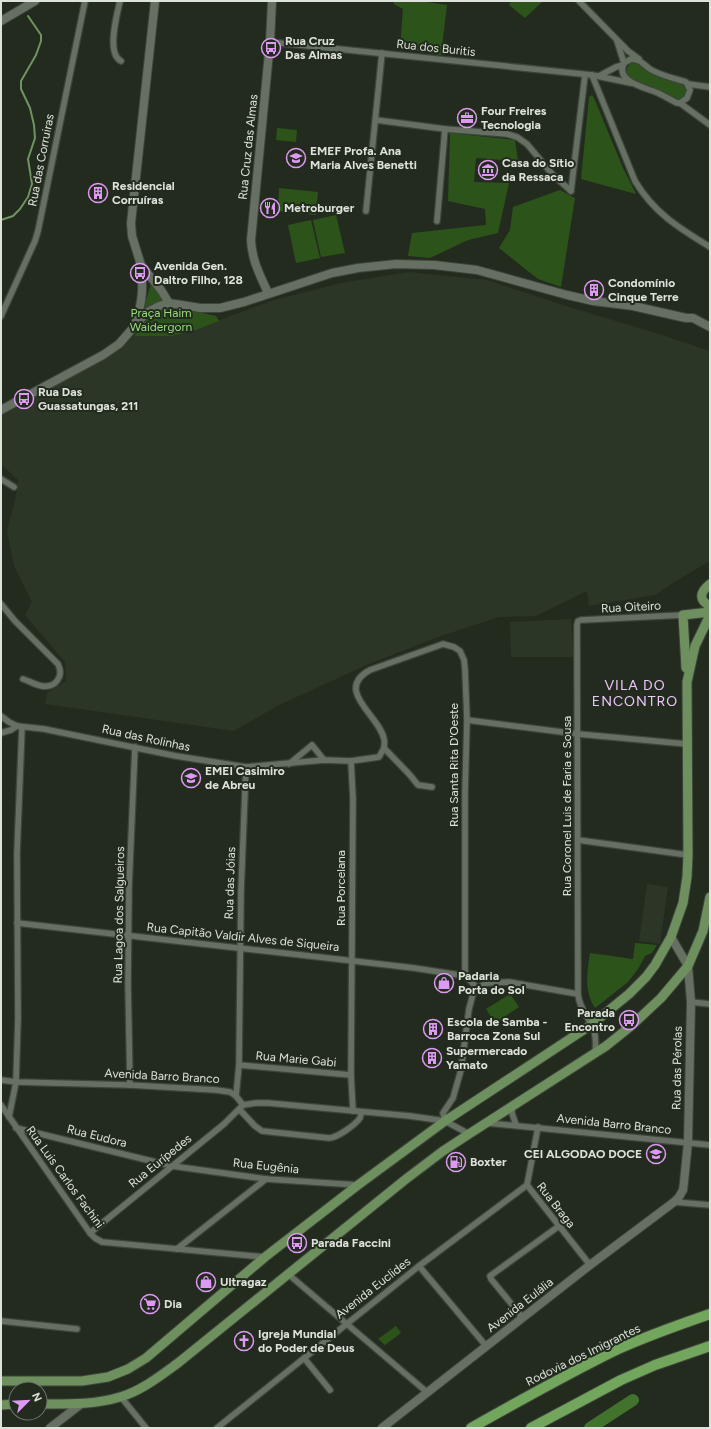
<svg xmlns="http://www.w3.org/2000/svg" width="711" height="1429" viewBox="0 0 711 1429" font-family="Figtree,sans-serif">
<style>
.built{fill:#2b3626}
.green{fill:#2c541a}
.lines{fill:none;stroke-linecap:round;stroke-linejoin:round}
.stream{stroke:#709460;stroke-width:2}
.river{stroke:#42732c;stroke-width:12}
.street-casing{stroke:#3e453b;stroke-width:8}
.secondary-casing{stroke:#3e453b;stroke-width:10}
.primary-casing{stroke:#3e453b;stroke-width:11}
.highway-casing{stroke:#3e453b;stroke-width:12}
.street{stroke:#667062;stroke-width:5.5}
.secondary{stroke:#667062;stroke-width:8}
.primary{stroke:#6d905e;stroke-width:9}
.highway{stroke:#71a65c;stroke-width:10}
.labels{text-anchor:middle;dominant-baseline:central;stroke-width:4;stroke-linejoin:round;paint-order:stroke}
.poi-label{font-size:12px;font-weight:bold;fill:#dde2da;stroke:#232b1f;text-anchor:start}
.street-label{font-size:12px;fill:#dde2da;stroke:#232b1f}
.park-label{font-size:12px;fill:#96db7b;stroke:#232b1f}
.quarter-label{font-size:14px;letter-spacing:1px;fill:#eec8fb;stroke:#232b1f}
</style>
<rect width="100%" height="100%" fill="#232b1f"/>
<g class="built">
<path d="M409,272l78,8 85,28 84,25 54,18v210l-34,20 -21,14 -66,11 -2,-15 -51,25 -37,1 -58,19 -72,28 -90,41 -45,26 -189,-27 2,-11 19,-12 -1,-19 -40,-47 7,-13 -18,-36 -7,-35 9,-35 2,-16 -17,-16v-51l108,-60 25,-17h38l24,-6 37,-15 41,-15 67,-17z"/>
<path d="M571,619l3,38h-63l-1,-35z"/>
<path d="M647,884l21,3 -8,57 -21,-3z"/>
</g>
<g class="green">
<path d="M394,1h31l1,1 21,3 -6,50 -41,-7 3,-39 -9,-5z"/>
<path d="M511,1h32l-18,17 -16,-13z"/>
<path d="M635,62l3,1 12,10 10,5 22,6 4,6v6l-5,4 -4,1c-7,-4 -14,-9 -22,-13 -9,-4 -41,-9 -24,-25z"/>
<path d="M592,95l2,3 29,70 13,26 -55,-15 8,-82z"/>
<path d="M277,128l20,2 -1,12 -20,-2z"/>
<path d="M450,133l65,7 3,21 -42,-3 -2,24 35,1 -11,50 -30,7 -38,18 -22,-2 4,-23 74,-8 -1,-16 -37,-8z"/>
<path d="M279,188l39,4 -2,23 -38,-4z"/>
<path d="M560,190l15,8 -14,89 -23,-8 -39,-31 11,-18 3,-23z"/>
<path d="M336,215l9,38 -24,4 -8,-37z"/>
<path d="M311,220l9,38 -24,5 -8,-38z"/>
<path d="M151,283l20,23 45,10 3,5 -23,9 -24,6h-38l8,-10 2,-18z"/>
<path d="M635,943l22,2 -5,8 -7,3 -7,13 -10,13 -33,26c-11,-17 -8,-36 -5,-55l43,6z"/>
<path d="M510,994l9,13 -24,16 -9,-14z"/>
<path d="M396,1326l5,7 -16,12 -7,-6z"/>
</g>
<g class="lines">
<path class="stream" d="M1,220l12,-4 7,-7 8,-12 4,-13 -4,-25 7,-21 -1,-13 -4,-17 -9,-19v-8l15,-26 5,-14v-6l-13,-19"/>
<path class="river" d="M590,1428l43,-28"/>
<defs>
<g id="street">
<path d="M120,1c-3,13 -14,53 1,60"/>
<path d="M579,1l49,50 11,8"/>
<path d="M617,41l7,22"/>
<path d="M270,42l322,33 39,8"/>
<path d="M631,59c9,0 12,5 19,10 11,7 24,9 36,13l4,8 -3,8 -7,5h-3c-6,-3 -11,-6 -17,-9 -11,-6 -46,-11 -36,-31z"/>
<path d="M592,75l43,106c19,32 44,47 75,66"/>
<path d="M599,76l17,-9 7,-2"/>
<path d="M688,84l22,3"/>
<path d="M680,103l30,22"/>
<path d="M376,120l69,9 62,5 10,3 10,7 26,31 18,16"/>
<path d="M571,191l14,-116"/>
<path d="M366,211l16,-158"/>
<path d="M437,221l8,-92"/>
<path d="M1,316l34,-75 3,-10 47,-230"/>
<path d="M1,479l13,8"/>
<path d="M1,604l14,17 43,43c6,12 -2,24 -16,22 -6,-1 -13,-5 -19,-7"/>
<path d="M1,716l8,6 8,4 27,3 132,27 70,11 78,-7 27,1 28,-4 5,-9"/>
<path d="M467,720l111,14 109,10"/>
<path d="M1,733l10,-3 6,-4"/>
<path d="M351,761l2,38 -2,276 2,36"/>
<path d="M289,764l23,-19 12,15"/>
<path d="M432,787l-14,-2 -8,-10 -26,-27c0,-2 1,-6 0,-9 -4,-23 -51,-49 -14,-69l73,-26 11,3 6,4 4,9 1,9 2,51 -2,72v178l1,6 11,12"/>
<path d="M578,840l110,15"/>
<path d="M17,923l302,34 95,11 52,8"/>
<path d="M691,1002l19,2"/>
<path d="M595,1053c1,-8 1,-15 -1,-23 -5,-12 -15,-22 -16,-36l-1,-369 1,-4 3,-1 102,-5"/>
<path d="M239,1065l112,10"/>
<path d="M1,1080l15,2 114,3 86,5 14,2 6,4 7,9 13,-2h12l142,13 35,5"/>
<path d="M130,1085l-2,-102 1,-96 6,-140"/>
<path d="M236,1096l3,-31 2,-174 5,-124"/>
<path d="M1,1105l89,128 5,5 7,4 163,15"/>
<path d="M512,1106v7l4,12"/>
<path d="M240,1110l15,16 7,5 67,7c8,0 26,-13 31,-20 1,-2 1,-4 1,-6"/>
<path d="M9,1117l7,-35 2,-64 -1,-165 5,-126"/>
<path d="M487,1123l223,22"/>
<path d="M538,1127l-11,58 63,80"/>
<path d="M16,1128l156,38 94,13 92,6"/>
<path d="M469,1134l-24,-13 -2,-8 10,-15 8,-28 8,-61 4,-15 2,-4 12,-7 22,-1 69,12"/>
<path d="M674,1202l36,3"/>
<path d="M90,1233l134,-109 19,-19"/>
<path d="M177,1249l89,-70"/>
<path d="M419,1266l68,81"/>
<path d="M288,1274l140,119"/>
<path d="M523,1318l-32,-39 -1,-3 69,-50"/>
<path d="M1,1321l76,8"/>
<path d="M304,1358l26,32"/>
<path d="M121,1397l25,31"/>
<path d="M217,1428l202,-162 108,-81"/>
</g>
<g id="secondary">
<path d="M155,1l-24,222 1,13 9,29 20,25 8,13 31,5h20l24,-6 88,-29 26,-5 38,-4 38,1 43,5 90,25 26,6 40,5 53,12h7l17,9"/>
<path d="M1,21l34,-20"/>
<path d="M268,293c-8,-18 -16,-32 -17,-53l19,-198 2,-41"/>
<path d="M136,321c7,-21 7,-34 5,-55"/>
<path d="M1,410l102,-55 16,-11 27,-31 13,-7 10,-3"/>
<path d="M50,1428l31,-24"/>
<path d="M382,1428l208,-163 84,-63 5,-5 4,-7 1,-8 4,-40 3,-140 -3,-36 -17,-29"/>
</g>
<g id="primary">
<path d="M710,584c-10,8 -12,16 0,22"/>
<path d="M686,668l-3,-53 27,-3"/>
<path d="M1,1381h81l26,-4 20,-8 18,-11 119,-101 93,-72 87,-64 146,-96 38,-31 17,-17 9,-12 16,-28 12,-34 4,-26 1,-22 -1,-173 8,-36 15,-31"/>
<path d="M40,1404c27,0 54,1 80,-7 21,-6 40,-21 58,-34l228,-184 37,-28 26,-17 137,-88 25,-20 30,-28 27,-32 15,-35 7,-34"/>
<path d="M1,1405l15,-1"/>
</g>
<g id="highway">
<path d="M471,1428c48,-27 96,-54 145,-78 31,-14 62,-25 94,-36"/>
<path d="M531,1428l90,-48 34,-15 55,-19"/>
</g>
</defs>
<use href="#street" class="street-casing"/>
<use href="#secondary" class="secondary-casing"/>
<use href="#primary" class="primary-casing"/>
<use href="#highway" class="highway-casing"/>
<use href="#street" class="street"/>
<use href="#secondary" class="secondary"/>
<use href="#primary" class="primary"/>
<use href="#highway" class="highway"/>
</g>
<defs>
<symbol id="bus-ring" viewBox="-11 -11 22 22"><circle r="9.5" fill="#232b1f" stroke="#dd99f3" stroke-width="1.5"/><path d="M-5-6H5V4H4V6H2V4H-2V6H-4V4H-5ZM-3.5-4V0h7V-4ZM-3.5 1.2v1.5H-2V1.2ZM2 1.2v1.5H3.5V1.2Z" fill="#dd99f3"/></symbol>
<symbol id="office-ring" viewBox="-11 -11 22 22"><circle r="9.5" fill="#232b1f" stroke="#dd99f3" stroke-width="1.5"/><path d="M-6-3h4V-5.5h4V-3h4V5H-6ZM-1-4.5V-3h2v-1.5ZM-6 0V1H6V0Z" fill="#dd99f3"/></symbol>
<symbol id="school-ring" viewBox="-11 -11 22 22"><circle r="9.5" fill="#232b1f" stroke="#dd99f3" stroke-width="1.5"/><path d="M0-5L7-2L0 1L-7-2ZM-4 1L0 2.5L4 1V4Q0 6-4 4Z" fill="#dd99f3"/></symbol>
<symbol id="museum-ring" viewBox="-11 -11 22 22"><circle r="9.5" fill="#232b1f" stroke="#dd99f3" stroke-width="1.5"/><path d="M0-6L6-3V-2H-6V-3ZM-5-1h2V3h-2ZM-1-1h2V3h-2ZM3-1h2V3H3ZM-6 4H6V6H-6Z" fill="#dd99f3"/></symbol>
<symbol id="building-ring" viewBox="-11 -11 22 22"><circle r="9.5" fill="#232b1f" stroke="#dd99f3" stroke-width="1.5"/><path d="M-4-6H4V6H1V3H-1V6H-4ZM-2.5-4.3h1.7v1.8h-1.7ZM.8-4.3h1.7v1.8H.8ZM-2.5-1h1.7V.8h-1.7ZM.8-1h1.7V.8H.8Z" fill="#dd99f3"/></symbol>
<symbol id="restaurant-ring" viewBox="-11 -11 22 22"><circle r="9.5" fill="#232b1f" stroke="#dd99f3" stroke-width="1.5"/><path d="M-5-6h1v4h1v-4h1v4h1v-4h1v5L-1.5 .5V6h-2V.5L-5-1ZM5-6V6H3V1.5H1.5Q1.5-4 5-6Z" fill="#dd99f3"/></symbol>
<symbol id="shop-ring" viewBox="-11 -11 22 22"><circle r="9.5" fill="#232b1f" stroke="#dd99f3" stroke-width="1.5"/><path d="M-5-2.5h2.3a2.7 3.5 0 0 1 5.4 0H5L5.5 6h-11ZM-1.5-2.5h3a1.5 2.3 0 0 0-3 0Z" fill="#dd99f3"/></symbol>
<symbol id="fuel-ring" viewBox="-11 -11 22 22"><circle r="9.5" fill="#232b1f" stroke="#dd99f3" stroke-width="1.5"/><path d="M-5.5-6h7V0h2V4h1.3V-2.5L3-4.5l.8-.8L6-3V5H2.5V1h-1V6h-7ZM-4.2-4.7v3.2H.2V-4.7Z" fill="#dd99f3"/></symbol>
<symbol id="supermarket-ring" viewBox="-11 -11 22 22"><circle r="9.5" fill="#232b1f" stroke="#dd99f3" stroke-width="1.5"/><path d="M-6-5.5h2.5l.6 2H6L4.5 2H-2.5L-4.4-4H-6ZM-1.5 3.2a1.3 1.3 0 1 0 .1 0ZM3 3.2a1.3 1.3 0 1 0 .1 0Z" fill="#dd99f3"/></symbol>
<symbol id="church-ring" viewBox="-11 -11 22 22"><circle r="9.5" fill="#232b1f" stroke="#dd99f3" stroke-width="1.5"/><path d="M-1.2-6h2.4v3.5h3.3v2.4h-3.3V6h-2.4V-.1h-3.3v-2.4h3.3Z" fill="#dd99f3"/></symbol>
</defs>
<g fill-rule="evenodd">
<use href="#bus-ring" x="260" y="37" width="22" height="22"/>
<use href="#office-ring" x="456" y="107" width="22" height="22"/>
<use href="#school-ring" x="285" y="147" width="22" height="22"/>
<use href="#museum-ring" x="477" y="159" width="22" height="22"/>
<use href="#building-ring" x="87" y="182" width="22" height="22"/>
<use href="#restaurant-ring" x="259" y="197" width="22" height="22"/>
<use href="#bus-ring" x="129" y="262" width="22" height="22"/>
<use href="#building-ring" x="583" y="279" width="22" height="22"/>
<use href="#bus-ring" x="13" y="388" width="22" height="22"/>
<use href="#school-ring" x="180" y="767" width="22" height="22"/>
<use href="#shop-ring" x="433" y="972" width="22" height="22"/>
<use href="#bus-ring" x="618" y="1009" width="22" height="22"/>
<use href="#building-ring" x="422" y="1018" width="22" height="22"/>
<use href="#building-ring" x="421" y="1047" width="22" height="22"/>
<use href="#school-ring" x="645" y="1143" width="22" height="22"/>
<use href="#fuel-ring" x="445" y="1151" width="22" height="22"/>
<use href="#bus-ring" x="286" y="1232" width="22" height="22"/>
<use href="#shop-ring" x="195" y="1271" width="22" height="22"/>
<use href="#supermarket-ring" x="139" y="1293" width="22" height="22"/>
<use href="#church-ring" x="233" y="1330" width="22" height="22"/>
</g>
<g class="labels">
<g class="poi-label">
<text x="285" y="41">Rua Cruz<tspan x="285" dy="14">Das Almas</tspan></text>
<text x="481" y="111">Four Freires<tspan x="481" dy="14">Tecnologia</tspan></text>
<text x="310" y="151">EMEF Profa. Ana<tspan x="310" dy="14">Maria Alves Benetti</tspan></text>
<text x="502" y="163">Casa do Sítio<tspan x="502" dy="14">da Ressaca</tspan></text>
<text x="112" y="186">Residencial<tspan x="112" dy="14">Corruíras</tspan></text>
<text x="284" y="208">Metroburger</text>
<text x="154" y="266">Avenida Gen.<tspan x="154" dy="14">Daltro Filho, 128</tspan></text>
<text x="608" y="283">Condomínio<tspan x="608" dy="14">Cinque Terre</tspan></text>
<text x="38" y="392">Rua Das<tspan x="38" dy="14">Guassatungas, 211</tspan></text>
<text x="205" y="771">EMEI Casimiro<tspan x="205" dy="14">de Abreu</tspan></text>
<text x="458" y="976">Padaria<tspan x="458" dy="14">Porta do Sol</tspan></text>
<text x="615" y="1013" text-anchor="end">Parada<tspan x="615" dy="14">Encontro</tspan></text>
<text x="447" y="1022">Escola de Samba -<tspan x="447" dy="14">Barroca Zona Sul</tspan></text>
<text x="446" y="1051">Supermercado<tspan x="446" dy="14">Yamato</tspan></text>
<text x="642" y="1154" text-anchor="end">CEI ALGODAO DOCE</text>
<text x="470" y="1162">Boxter</text>
<text x="311" y="1243">Parada Faccini</text>
<text x="220" y="1282">Ultragaz</text>
<text x="164" y="1304">Dia</text>
<text x="258" y="1334">Igreja Mundial<tspan x="258" dy="14">do Poder de Deus</tspan></text>
</g>
<g class="street-label">
<text transform="translate(436 48) rotate(6)">Rua dos Buritis</text>
<text transform="translate(248 147) rotate(-84)">Rua Cruz das Almas</text>
<text transform="translate(41 160) rotate(-79)">Rua das Corruiras</text>
<text transform="translate(631 607) rotate(-3)">Rua Oiteiro</text>
<text transform="translate(146 738) rotate(12)">Rua das Rolinhas</text>
<text transform="translate(454 765) rotate(-90)">Rua Santa Rita D'Oeste</text>
<text transform="translate(567 806) rotate(-90)">Rua Coronel Luis de Faria e Sousa</text>
<text transform="translate(230 883) rotate(-88)">Rua das Jóias</text>
<text transform="translate(341 888) rotate(-90)">Rua Porcelana</text>
<text transform="translate(119 915) rotate(-89)">Rua Lagoa dos Salgueiros</text>
<text transform="translate(243 937) rotate(6)">Rua Capitão Valdir Alves de Siqueira</text>
<text transform="translate(296 1059) rotate(5)">Rua Marie Gabi</text>
<text transform="translate(677 1068) rotate(-89)">Rua das Pérolas</text>
<text transform="translate(162 1076) rotate(3)">Avenida Barro Branco</text>
<text transform="translate(614 1124) rotate(6)">Avenida Barro Branco</text>
<text transform="translate(97 1136) rotate(14)">Rua Eudora</text>
<text transform="translate(160 1161) rotate(-39)">Rua Eurípedes</text>
<text transform="translate(266 1166) rotate(6)">Rua Eugênia</text>
<text transform="translate(65 1177) rotate(54)">Rua Luis Carlos Fachini</text>
<text transform="translate(556 1205) rotate(52)">Rua Braga</text>
<text transform="translate(373 1288) rotate(-38)">Avenida Euclides</text>
<text transform="translate(520 1305) rotate(-38)">Avenida Eulália</text>
<text transform="translate(583 1355) rotate(-26)">Rodovia dos Imigrantes</text>
</g>
<g class="park-label">
<text x="161" y="313">Praça Haim<tspan x="161" dy="14">Waidergorn</tspan></text>
</g>
<g class="quarter-label">
<text x="635" y="685">VILA DO<tspan x="635" dy="16">ENCONTRO</tspan></text>
</g>
</g>
<rect width="711" height="1429" fill="none" stroke="#dde2da" stroke-width="4"/>
<g transform="translate(28 1401) rotate(66)"><circle r="19" fill="#232b1f" stroke="#6d746a"/>
<path d="M0-3L7 15L0 10L-7 15Z" fill="#dd99f3"/>
<text y="-6" font-size="11" font-weight="bold" text-anchor="middle" fill="#dde2da">N</text>
</g>
</svg>
